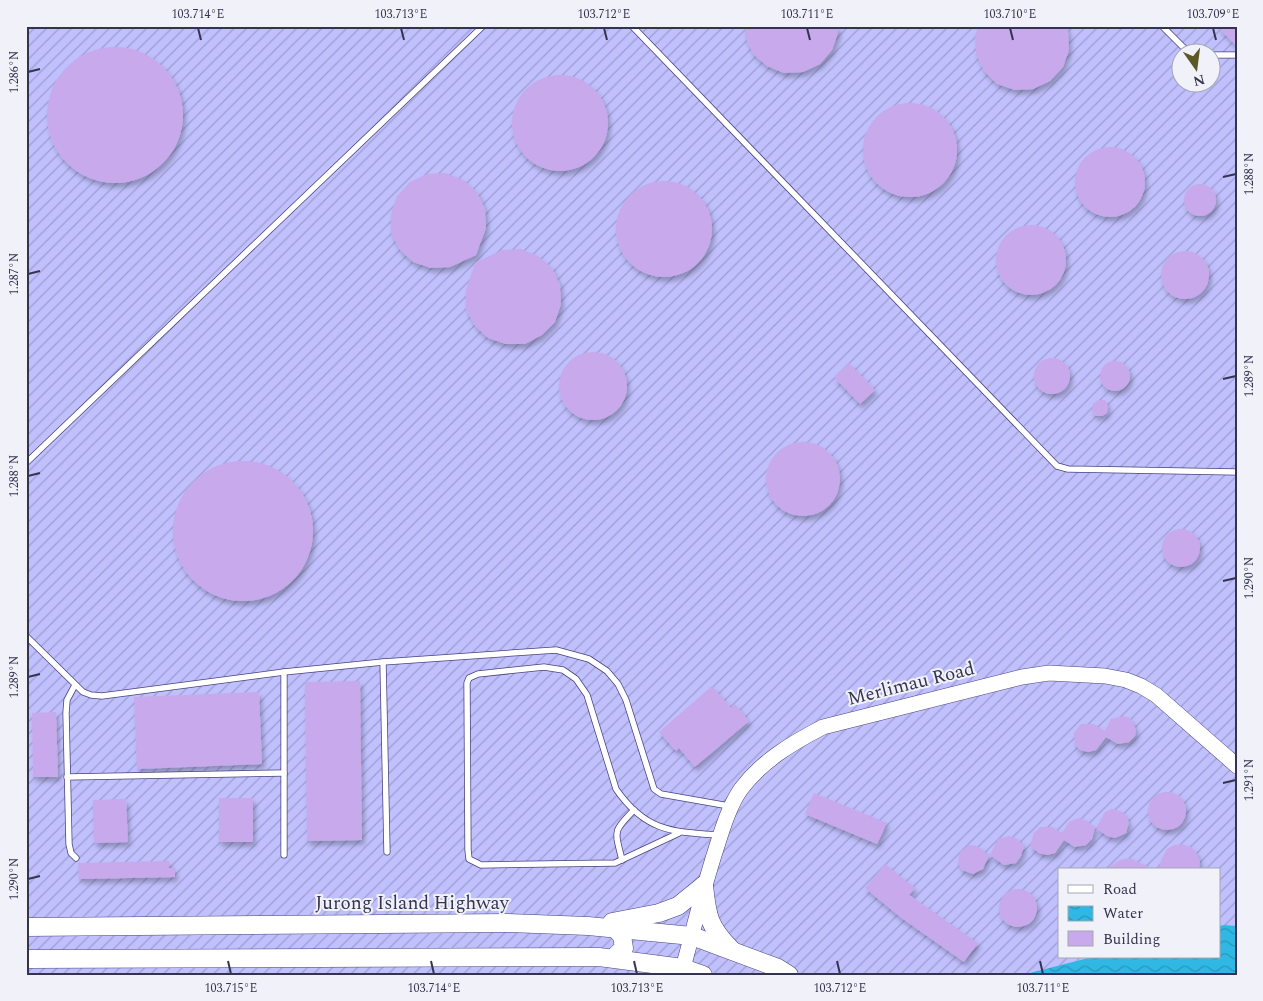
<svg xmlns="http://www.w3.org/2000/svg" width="1263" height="1001" viewBox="0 0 1263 1001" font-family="Spectral,serif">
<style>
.industrial{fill:url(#industrial-furrows);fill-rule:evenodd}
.water{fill:url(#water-waves)}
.building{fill:#c7a9ec;filter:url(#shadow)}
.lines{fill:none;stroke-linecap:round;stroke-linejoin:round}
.lane-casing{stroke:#46427e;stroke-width:7}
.secondary-casing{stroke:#46427e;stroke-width:16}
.primary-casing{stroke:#46427e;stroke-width:19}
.lane{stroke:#fff;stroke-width:5.5}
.secondary{stroke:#fff;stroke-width:15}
.primary{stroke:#fff;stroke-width:18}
.ticks{fill:none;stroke:#353450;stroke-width:2}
.labels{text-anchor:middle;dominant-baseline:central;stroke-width:4;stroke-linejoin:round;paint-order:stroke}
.street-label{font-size:19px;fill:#353450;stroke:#f1f2f9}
.neatline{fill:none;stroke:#353450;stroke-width:2}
.ticks-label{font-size:12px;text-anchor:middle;fill:#353450}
</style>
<defs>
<pattern id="industrial-furrows" width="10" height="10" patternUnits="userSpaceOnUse" patternTransform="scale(1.25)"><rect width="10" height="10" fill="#c0c0fe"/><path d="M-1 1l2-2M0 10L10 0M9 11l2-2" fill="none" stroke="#9d9dd0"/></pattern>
<pattern id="water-waves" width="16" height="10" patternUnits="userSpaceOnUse" patternTransform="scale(1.25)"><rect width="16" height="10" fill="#2fb8e3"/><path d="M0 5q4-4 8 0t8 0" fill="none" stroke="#2996ba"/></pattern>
<filter id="shadow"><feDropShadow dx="2.5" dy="4.5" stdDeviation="2.5" flood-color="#0004"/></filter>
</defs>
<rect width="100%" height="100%" fill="#cccdf7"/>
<path class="industrial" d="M26,26h1211v900l-13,-1 -5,1v-56h-160v87h33l-70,18h-996zM1180,52h30v30h-30z"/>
<path class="water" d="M1224,925l13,1v49h-215l70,-18h127v-31z"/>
<g class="building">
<path d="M745,26h93v7l-6,17 -12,14 -17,8 -19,1 -17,-7 -14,-12 -8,-17z"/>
<path d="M978,26h88l2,5 1,19 -6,17 -13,14 -17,8 -18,1 -18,-6 -13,-13 -8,-17 -1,-18z"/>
<path d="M1217,26h20v21z"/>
<circle cx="115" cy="115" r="68"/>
<circle cx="560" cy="123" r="48"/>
<circle cx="910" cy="150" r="47"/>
<circle cx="1110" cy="182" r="35"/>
<path d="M446,173l17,7 14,12 8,17 1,19 -10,27 -26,12 -19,1 -18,-6 -13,-12 -9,-17v-19l6,-18 13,-14 17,-8z"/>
<circle cx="664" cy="229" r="48"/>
<circle cx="1200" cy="200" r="16"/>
<circle cx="1031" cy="260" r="35"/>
<path d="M521,249l17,7 14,12 8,17 1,19 -6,18 -13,13 -17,9h-19l-18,-6 -13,-12 -9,-17v-19l9,-27 27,-13z"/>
<circle cx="1185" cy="275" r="24"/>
<circle cx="593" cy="386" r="34"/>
<circle cx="1052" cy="376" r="18"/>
<circle cx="1115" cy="376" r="15"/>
<path d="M849,363l26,27 -15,14 -26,-27z"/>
<path d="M1098,400h7l3,6 -1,7 -5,3h-7l-3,-6 1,-6z"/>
<circle cx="803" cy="479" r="37"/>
<circle cx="243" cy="531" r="70"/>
<circle cx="1181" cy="548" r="19"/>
<path d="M360,681l2,159 -55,1 -2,-159z"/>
<path d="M712,686l19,22 4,-4 14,17 -54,46 -16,-19 -3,3 -17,-19z"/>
<path d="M259,692l3,72 -125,5 -3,-72z"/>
<path d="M56,712l2,65h-25l-1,-64z"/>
<path d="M1123,716l7,2 6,11 -1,7 -6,6 -11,2 -12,-7 -10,13 -8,2 -8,-2 -5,-5 -1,-12 7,-9h12l12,7 6,-12z"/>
<circle cx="1167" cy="811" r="19"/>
<path d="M814,793l73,30 -10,21 -72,-30z"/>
<rect x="219" y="798" width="34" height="44"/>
<path d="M126,799l2,43 -34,1 -1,-43z"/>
<path d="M1112,809l11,3 6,10 -3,11 -11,5 -8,-2 -11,-8 9,-16z"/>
<path d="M1080,818l7,3 8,7 -3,11 -6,6 -11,2 -11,-7 -9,13 -8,2 -8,-2 -9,-7 4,-13 6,-6h12l10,6 7,-11z"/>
<path d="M1009,836l8,3 7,7 -3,10 -5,7 -12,2 -14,-10 8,-16z"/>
<path d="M1182,844l10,4 4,4 4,10 -1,8h-40l3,-12 5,-9 7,-4z"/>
<path d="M969,845l8,1 12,9 -6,14 -10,5 -11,-4 -4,-7 2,-11z"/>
<path d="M1130,858l24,12h-49l15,-10z"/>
<path d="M169,861v7h6v9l-96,2 -1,-16z"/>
<path d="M885,864l30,24 -6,7 69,48 -14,19 -64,-45 -35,-29z"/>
<circle cx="1018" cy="908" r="19"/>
</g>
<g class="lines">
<defs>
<g id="lane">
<path d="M632,26l425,440 11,3 169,3"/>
<path d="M1162,26l21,21 8,5"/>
<path d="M1210,55h27"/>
<path d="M26,463l457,-437"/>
<path d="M26,636l57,56 8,3 11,1 182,-24 99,-10 173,-12 33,9 18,12 11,13 8,16 28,89 7,5 68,12"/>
<path d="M383,662l4,190"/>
<path d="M75,685l-8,15 -1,13 3,131 2,9 5,5"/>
<path d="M67,777l217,-4"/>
<path d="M679,833l-64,30 -134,2 -12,-6 -1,-9 -1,-167 2,-5 9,-4 66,-7 19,3 13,9 11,16 29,94c29,42 55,43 102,46"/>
<path d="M284,855v-183"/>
<path d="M622,860c-7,-29 -10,-28 12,-50"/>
</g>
<path id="secondary" d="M683,968c11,-40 20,-79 33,-119 6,-19 13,-43 25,-60 21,-28 51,-46 82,-62l199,-50 27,-4 56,3 21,4 15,6 15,9 81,71"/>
<g id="primary">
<path d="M704,885c3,31 5,42 27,64"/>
<path d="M612,922l47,-9 19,-7 26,-21"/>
<path d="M26,927l482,-4 80,3 104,10 86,32 11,7"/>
<path d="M613,958l11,-10 -2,-12 -7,-8"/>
<path d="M26,959l573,-2 84,11 20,7"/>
</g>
</defs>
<use href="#lane" class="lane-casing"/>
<use href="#secondary" class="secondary-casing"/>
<use href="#primary" class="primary-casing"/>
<use href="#lane" class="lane"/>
<use href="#secondary" class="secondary"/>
<use href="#primary" class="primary"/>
</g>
<path class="ticks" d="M198,28l3,12M401,28l3,12M604,28l3,12M807,28l3,12M1010,28l3,12M1213,28l3,12M28,72l12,-3M1223,177l13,-3M28,274l12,-3M1223,379l13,-3M28,476l12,-3M1223,581l13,-3M28,677l12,-3M1223,783l13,-3M28,879l12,-3M228,961l3,13M431,961l3,13M634,961l3,13M837,961l3,13M1040,961l3,13"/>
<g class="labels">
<g class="street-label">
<text transform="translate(911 684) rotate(-14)">Merlimau Road</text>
<text x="412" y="903">Jurong Island Highway</text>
</g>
</g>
<rect width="1263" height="1001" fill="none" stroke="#f1f2f9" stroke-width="55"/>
<rect x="1058" y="868" width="162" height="90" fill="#f1f2f9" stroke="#a6a6b5"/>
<rect x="1068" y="885" width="25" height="8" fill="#ffffff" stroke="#a6a6b5"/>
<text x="1103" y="894" font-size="15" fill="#353450">Road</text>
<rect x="1068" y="906" width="25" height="15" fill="url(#water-waves)" stroke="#a6a6b5"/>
<text x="1103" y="918" font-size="15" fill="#353450">Water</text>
<rect x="1068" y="931" width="25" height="15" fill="#c7a9ec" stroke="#a6a6b5"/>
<text x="1103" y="944" font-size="15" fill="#353450">Building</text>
<g transform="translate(1196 68) rotate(166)"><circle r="24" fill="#f1f2f9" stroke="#a6a6b5"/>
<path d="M0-4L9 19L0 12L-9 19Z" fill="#5d5825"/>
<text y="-8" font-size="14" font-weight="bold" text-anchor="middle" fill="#353450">N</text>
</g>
<rect x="28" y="28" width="1208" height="946" class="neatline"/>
<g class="ticks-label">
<text x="198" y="18">103.714°E</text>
<text x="401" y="18">103.713°E</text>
<text x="604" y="18">103.712°E</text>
<text x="807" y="18">103.711°E</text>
<text x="1010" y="18">103.710°E</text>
<text x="1213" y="18">103.709°E</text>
<text transform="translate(14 72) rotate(-90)" y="4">1.286°N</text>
<text transform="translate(1249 174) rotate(-90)" y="4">1.288°N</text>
<text transform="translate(14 274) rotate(-90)" y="4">1.287°N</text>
<text transform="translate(1249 376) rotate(-90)" y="4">1.289°N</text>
<text transform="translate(14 476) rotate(-90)" y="4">1.288°N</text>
<text transform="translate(1249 578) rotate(-90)" y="4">1.290°N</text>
<text transform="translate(14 677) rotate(-90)" y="4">1.289°N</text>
<text transform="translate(1249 780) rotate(-90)" y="4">1.291°N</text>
<text transform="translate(14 879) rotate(-90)" y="4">1.290°N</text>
<text x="231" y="992">103.715°E</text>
<text x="434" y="992">103.714°E</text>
<text x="637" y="992">103.713°E</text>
<text x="840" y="992">103.712°E</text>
<text x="1043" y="992">103.711°E</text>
</g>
</svg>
